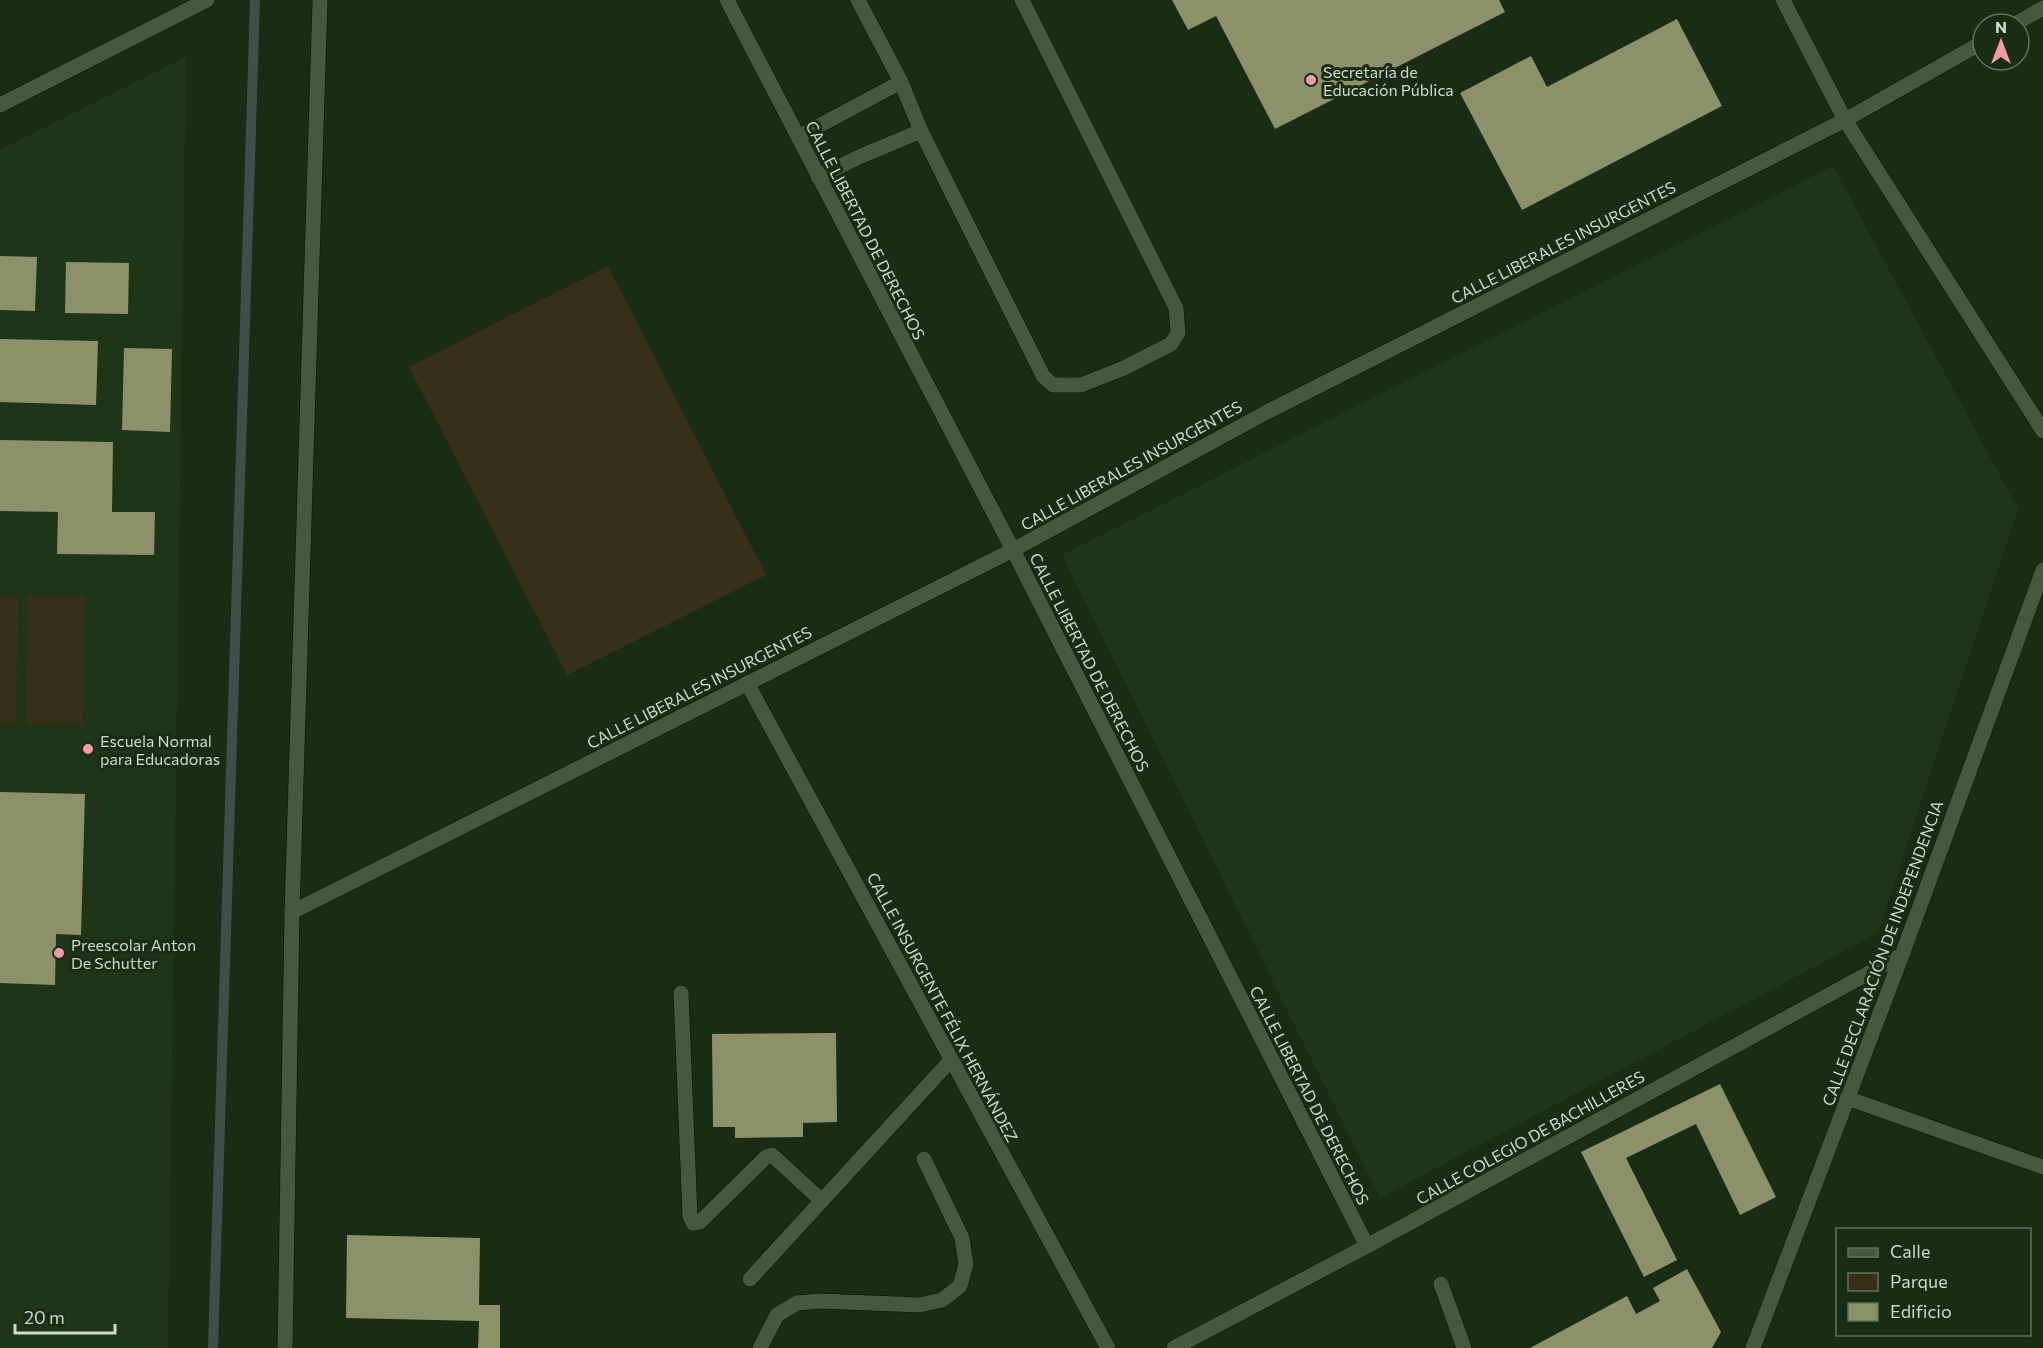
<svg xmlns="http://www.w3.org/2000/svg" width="2043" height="1348" viewBox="0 0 2043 1348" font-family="Commissioner,sans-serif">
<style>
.built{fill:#1e3518}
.green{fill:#382f18}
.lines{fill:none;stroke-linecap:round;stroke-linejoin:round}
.stream{stroke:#3e4f4a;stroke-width:10}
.building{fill:#8c9169}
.minor-casing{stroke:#041401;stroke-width:16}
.minor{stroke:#45593f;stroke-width:15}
.poi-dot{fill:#f49aa3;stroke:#192c14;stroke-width:2}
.labels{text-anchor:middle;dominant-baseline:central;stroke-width:6;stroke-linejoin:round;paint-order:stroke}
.poi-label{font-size:16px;fill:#cedacb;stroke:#192c14;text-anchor:start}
.street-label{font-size:16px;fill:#cedacb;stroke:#192c14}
</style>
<rect width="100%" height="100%" fill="#192c14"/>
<g class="built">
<path d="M186,57l-18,1291h-168v-1198z"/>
<path d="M1833,166l185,343 -140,424 -498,265 -318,-643z"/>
</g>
<g class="green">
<path d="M608,266l158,309 -199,100 -158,-308z"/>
<path d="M0,595h18l-1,130h-17z"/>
<path d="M27,596h57l-1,129h-57z"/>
</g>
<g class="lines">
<path class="stream" d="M213,1348l42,-1348"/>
</g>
<g class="building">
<path d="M1172,0h327l6,12 -230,117 -59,-113 -28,14z"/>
<path d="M1677,19l45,87 -200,104 -62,-117 71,-37 16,31z"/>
<path d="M0,256l37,1 -2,54 -35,-1z"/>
<path d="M66,262l63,1 -1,51 -63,-1z"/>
<path d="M0,339l98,2 -2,64 -96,-3z"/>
<path d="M124,348l48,1 -2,83 -48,-2z"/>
<path d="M0,440l113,2 -1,70h43l-1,43 -97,-1 1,-42 -58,-1z"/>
<path d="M0,792l85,2 -4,141 -25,-1 -1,51 -55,-2z"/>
<path d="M836,1033l1,89 -34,1v14l-68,1v-11h-22l-1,-93z"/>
<path d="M1720,1084l56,113 -36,18 -44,-91 -70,34 51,102 -33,17 -63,-125z"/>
<path d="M347,1235l133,3 -1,67h21v43h-22l1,-27 -133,-3z"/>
<path d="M1687,1269l34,63 -9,16h-182l97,-52 9,18 24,-13 -7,-13z"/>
</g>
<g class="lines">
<defs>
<g id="minor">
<path d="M727,0l286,550 354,696"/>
<path d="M858,0l43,82 20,49 122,245 10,9h28l43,-17 47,-24 7,-11 -2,-25 -154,-308"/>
<path d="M1783,0l62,120 198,311"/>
<path d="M2015,24l28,-16"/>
<path d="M0,105l207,-105"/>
<path d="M798,137l103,-55"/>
<path d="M818,177l41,-20 62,-26"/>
<path d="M747,683l361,665"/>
<path d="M292,912l721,-362 254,-138 578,-292 138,-78"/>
<path d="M681,993l9,224 3,6 7,-1 66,-65 6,-2 50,46"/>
<path d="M1847,1098l196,69"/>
<path d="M750,1279l201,-219"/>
<path d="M1441,1284l23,64"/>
<path d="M285,1348l7,-436 28,-912"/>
<path d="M760,1348l17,-33 20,-12 23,-2 100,4 22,-5 18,-14 6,-22 -4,-26 -38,-79"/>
<path d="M1174,1348l193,-102 535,-291"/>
<path d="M1753,1348l149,-393 141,-385"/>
</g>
</defs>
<use href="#minor" class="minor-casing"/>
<use href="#minor" class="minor"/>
</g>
<g class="poi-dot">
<circle cx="1311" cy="80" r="6"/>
<circle cx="88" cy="749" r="6"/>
<circle cx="59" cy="953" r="6"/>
</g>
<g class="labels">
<g class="poi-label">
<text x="1323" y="71">Secretaría de<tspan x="1323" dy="18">Educación Pública</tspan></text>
<text x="100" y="740">Escuela Normal<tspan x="100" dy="18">para Educadoras</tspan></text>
<text x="71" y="944">Preescolar Anton<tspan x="71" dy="18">De Schutter</tspan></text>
</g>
<g class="street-label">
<text transform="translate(866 230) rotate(63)">CALLE LIBERTAD DE DERECHOS</text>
<text transform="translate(1563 242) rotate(-27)">CALLE LIBERALES INSURGENTES</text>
<text transform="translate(1131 465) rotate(-29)">CALLE LIBERALES INSURGENTES</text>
<text transform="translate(1090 662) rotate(63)">CALLE LIBERTAD DE DERECHOS</text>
<text transform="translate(699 687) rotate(-27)">CALLE LIBERALES INSURGENTES</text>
<text transform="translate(1882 953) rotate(-70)">CALLE DECLARACIÓN DE INDEPENDENCIA</text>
<text transform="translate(943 1007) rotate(62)">CALLE INSURGENTE FÉLIX HERNÁNDEZ</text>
<text transform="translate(1310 1095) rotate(63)">CALLE LIBERTAD DE DERECHOS</text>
<text transform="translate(1530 1137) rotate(-29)">CALLE COLEGIO DE BACHILLERES</text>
</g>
</g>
<rect x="1836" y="1228" width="195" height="108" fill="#192c14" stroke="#61725d" stroke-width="1.5"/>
<rect x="1848" y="1248" width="30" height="9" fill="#45593f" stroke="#61725d" stroke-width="1.5"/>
<text x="1890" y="1258" font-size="18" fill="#cedacb">Calle</text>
<rect x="1848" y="1273" width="30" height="18" fill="#382f18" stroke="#61725d" stroke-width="1.5"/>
<text x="1890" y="1288" font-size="18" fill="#cedacb">Parque</text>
<rect x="1848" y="1303" width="30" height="18" fill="#8c9169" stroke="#61725d" stroke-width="1.5"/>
<text x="1890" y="1318" font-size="18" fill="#cedacb">Edificio</text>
<g transform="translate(2001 42)"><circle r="28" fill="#192c14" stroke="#61725d" stroke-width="1.5"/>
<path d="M0-4.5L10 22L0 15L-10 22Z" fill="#f49aa3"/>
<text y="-9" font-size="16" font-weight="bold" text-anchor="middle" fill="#cedacb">N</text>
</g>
<path d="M15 1324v9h100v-9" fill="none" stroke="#cedacb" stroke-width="3"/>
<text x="24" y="1324" font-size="18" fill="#cedacb" stroke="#192c14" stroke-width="4.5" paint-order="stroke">20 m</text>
</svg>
